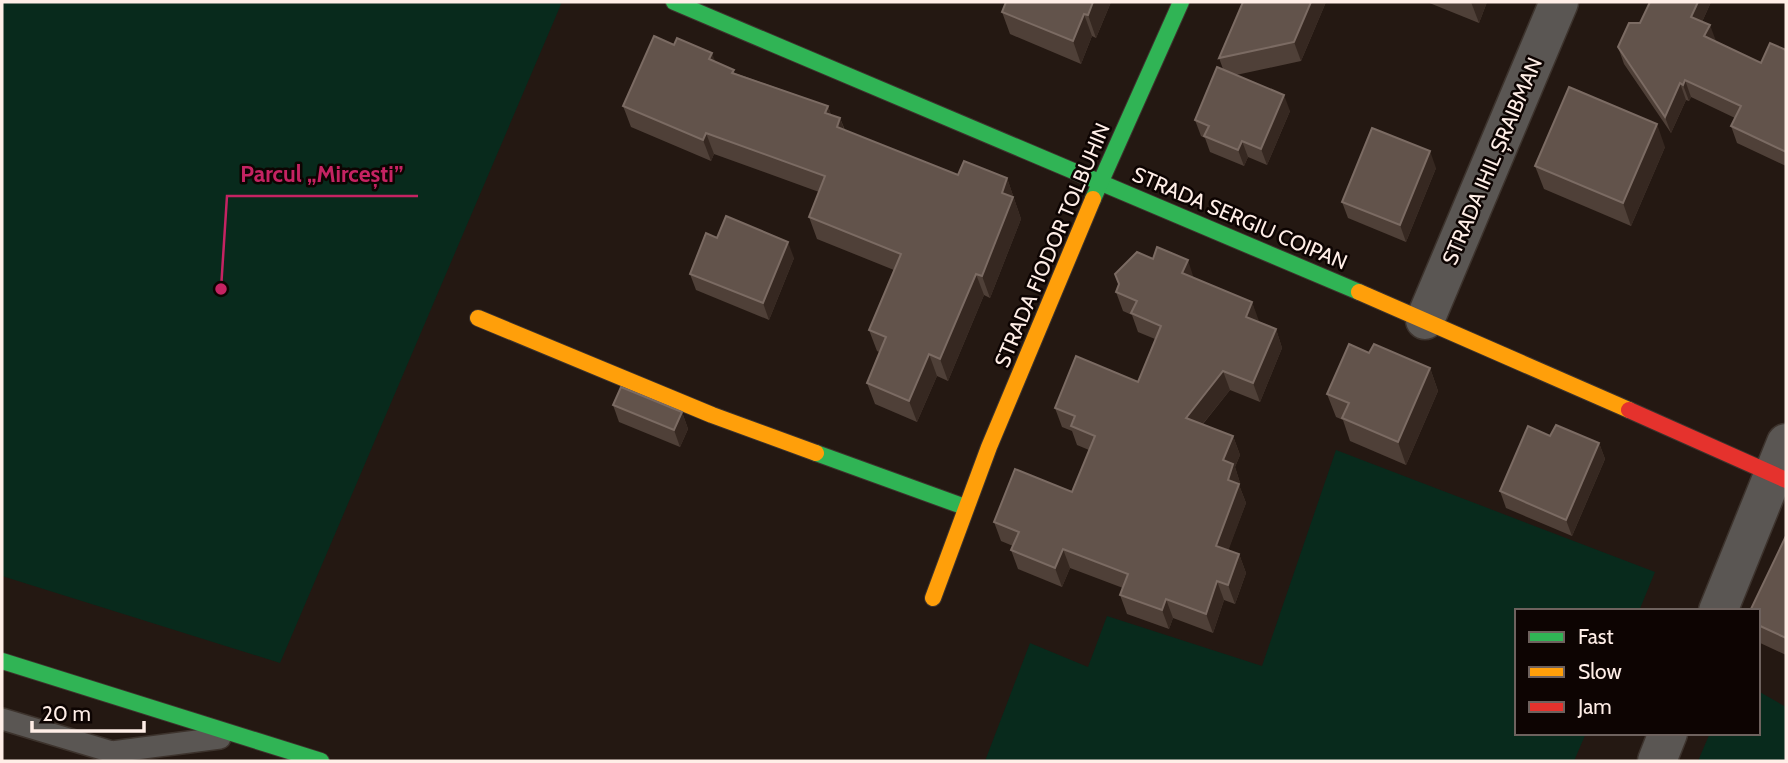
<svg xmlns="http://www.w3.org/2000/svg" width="1788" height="763" viewBox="0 0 1788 763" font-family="Cabin,sans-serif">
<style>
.green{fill:#082a1c}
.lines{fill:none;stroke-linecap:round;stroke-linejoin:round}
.lane-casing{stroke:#3d332d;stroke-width:24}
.street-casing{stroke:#3d332d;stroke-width:41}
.fast-casing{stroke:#3d332d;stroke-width:18}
.slow-casing{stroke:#3d332d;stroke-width:18}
.jam-casing{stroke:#3d332d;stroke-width:18}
.lane{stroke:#5a5653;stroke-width:21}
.street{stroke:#5a5653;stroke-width:38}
.fast{stroke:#30b455;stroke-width:16}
.slow{stroke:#ff9f0a;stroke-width:16}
.jam{stroke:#e5322d;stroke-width:16}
.wall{fill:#4f4038}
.shaded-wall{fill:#362821}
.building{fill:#62534b;stroke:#7b6b63;stroke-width:2}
.labels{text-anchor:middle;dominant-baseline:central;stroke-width:5;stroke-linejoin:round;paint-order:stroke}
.street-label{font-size:21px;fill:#ffeee7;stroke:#0d0402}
.leader{fill:none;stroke:#c52362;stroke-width:2.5}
.callout-dot{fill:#c52362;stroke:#0d0402;stroke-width:2.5}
.callout-label{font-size:23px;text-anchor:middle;font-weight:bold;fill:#c52362;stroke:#0d0402;stroke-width:5;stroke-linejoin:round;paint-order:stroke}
</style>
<rect width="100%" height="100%" fill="#241812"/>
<g class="green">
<path d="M2,2h560l-282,661 -278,-87z"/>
<path d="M1336,450l319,122 -16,39h-122v122h69l-12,28h-589l45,-118 58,24 19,-51 155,50z"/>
<path d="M1758,691l28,16v54h-88l12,-28h48z"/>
</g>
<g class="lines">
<defs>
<path id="lane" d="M2,719l110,33 108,-14"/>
<g id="street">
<path d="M1425,320l134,-318"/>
<path d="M1718,611l68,-168"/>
<path d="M1657,761l11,-28"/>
</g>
<g id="fast">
<path d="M674,2l685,290"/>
<path d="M1093,199l88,-197"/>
<path d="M816,453l149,54"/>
<path d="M2,661l319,100"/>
</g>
<g id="slow">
<path d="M1359,292l270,118"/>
<path d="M478,318l234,97 104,38"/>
<path d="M933,598l56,-151 104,-248"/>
</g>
<path id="jam" d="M1629,410l157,70"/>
</defs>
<use href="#lane" class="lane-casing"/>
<use href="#street" class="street-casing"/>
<use href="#fast" class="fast-casing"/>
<use href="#slow" class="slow-casing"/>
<use href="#jam" class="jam-casing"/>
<use href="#lane" class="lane"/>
<use href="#street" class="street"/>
<use href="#fast" class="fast"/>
<use href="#slow" class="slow"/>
<use href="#jam" class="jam"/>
</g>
<g class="wall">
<path d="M1006,2h105l-15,36 -4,-2 -11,28 -71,-30 -8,-22z"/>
<path d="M1243,2h83l-25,59 -65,14 54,36 -23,54 -19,-8 -4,9 -34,-14 -5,-14 -4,-2 -6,-16 28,-51 -4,-11z"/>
<path d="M1427,2h60l-8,21z"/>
<path d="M1650,2h61l-9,20 13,19 46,22 25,-13v116l-49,-23 -6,-17 4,-8 -44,-21 -2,4 -3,-1 -15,33 -47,-69 -6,-17 22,-24z"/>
<path d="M716,62l19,11 93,33 3,9 9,3 5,12 113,45 49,3 14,41 -31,79 -6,-3 -36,86 -11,-5 -20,46 -42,-18 -8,-21 12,-31 -2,-1 -8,-21 25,-60 -77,-31 -8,-22 10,-25 -105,-38 -3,7 -80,-34 -8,-21z"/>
<path d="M1665,147l-34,79 -87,-37 -9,-23z"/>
<path d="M1436,168l-30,74 -58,-24 -6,-16z"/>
<path d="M717,238l77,20 -25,62 -73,-30 -6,-16z"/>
<path d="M1115,274l79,4 58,24 6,20 18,7 6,19 -22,54 -30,-12 -27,34 30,12 7,19 -5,12 5,16 -1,2 7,18 -18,47 11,4 7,19 -11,31 -11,-4 -11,33 -40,-15 -4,11 -42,-15 -7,-19 3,-7 -53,-20 -8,19 -44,-18 -7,-19 2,-4 -12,-5 -7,-19 78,-30 17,-42 -12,-5 -5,-14 -10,-4 -7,-19 83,-26 17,-43 -17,-7 -6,-17 -9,-4 -7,-19 3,-7z"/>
<path d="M1369,353l61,15 8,23 -32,74 -56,-24 -7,-21 -7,-3 -9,-23z"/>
<path d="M613,405l69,7 6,17 -8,18 -61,-25z"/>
<path d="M1599,443l6,16 -33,77 -66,-28 -6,-17z"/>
<path d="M1786,536v119l-28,-13v-31z"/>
</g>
<g class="shaded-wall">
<path d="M1093,2h18l-15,36 -8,-23z"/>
<path d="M1311,2h15l-25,59 -7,-19z"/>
<path d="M1471,2h16l-8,21z"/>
<path d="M1698,2h13l-14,31 -6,-16z"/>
<path d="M1084,14l8,22 -11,28 -8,-23z"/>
<path d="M1710,25l6,16 -12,-5z"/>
<path d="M712,53l8,21 -11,-15z"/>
<path d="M1685,80l6,17 -2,4 -6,-16z"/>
<path d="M1680,83l6,17 -15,33 -6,-16z"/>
<path d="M1284,95l6,16 -23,54 -6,-16z"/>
<path d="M828,106l7,21 -10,-14z"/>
<path d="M840,118l8,22 -11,-13z"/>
<path d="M1657,124l8,23 -34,79 -8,-23z"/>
<path d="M706,133l8,21 -3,7 -8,-21z"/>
<path d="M1242,141l6,16 -4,9 -6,-16z"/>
<path d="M1430,151l6,17 -30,74 -6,-17z"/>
<path d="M1007,178l14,41 -31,79 -8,-22 20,-83z"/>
<path d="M788,242l6,16 -25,62 -6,-17z"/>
<path d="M1188,260l6,19 -12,-6z"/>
<path d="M976,274l8,21 -36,86 -8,-22z"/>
<path d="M1252,302l7,19 -6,15 -7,-19z"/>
<path d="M1276,329l6,19 -22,54 -7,-19z"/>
<path d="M929,354l8,22 -20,46 -8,-21z"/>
<path d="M1430,368l8,23 -32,74 -8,-23z"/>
<path d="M1223,371l7,19 -38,47 -6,-19z"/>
<path d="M682,412l6,17 -8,18 -6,-17z"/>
<path d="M1233,436l7,19 -5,12 5,16 -1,2 7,18 -23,62 -7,-19 12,-66 -5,-20z"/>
<path d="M1599,443l6,16 -33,77 -6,-16z"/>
<path d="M1063,549l7,19 -8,19 -7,-19z"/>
<path d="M1239,554l7,19 -11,31 -7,-19z"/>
<path d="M1217,581l7,19 -11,33 -7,-19z"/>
<path d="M1166,599l7,19 -4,11 -7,-19z"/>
</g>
<g class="building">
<path d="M1006,2h87l-5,13 -4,-1 -11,27 -71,-29z"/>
<path d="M1243,2h68l-17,40 -75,16z"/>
<path d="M1650,2h48l-7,15 19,8 -6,11 57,27 9,-20 16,7v102l-55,-26 10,-20 -56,-26 -2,5 -3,-2 -15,34 -47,-70 11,-24h11z"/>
<path d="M654,36l20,9 3,-7 35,15 -3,6 25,11 -2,3 96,33 -3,7 15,5 -3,9 121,48 6,-14 43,17 -5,15 11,4 -31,79 -6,-2 -36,85 -11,-5 -20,47 -42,-18 19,-46 -17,-7 32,-76 -92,-37 16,-41 -119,-43 -3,7 -80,-34z"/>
<path d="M1217,67l67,28 -23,54 -19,-8 -4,9 -34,-14 5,-10 -14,-6z"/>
<path d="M1569,87l88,37 -34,79 -88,-37z"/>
<path d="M1372,128l58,23 -30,74 -58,-23z"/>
<path d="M726,216l62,26 -25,61 -73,-29 16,-41 11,5z"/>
<path d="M1157,247l31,13 -6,13 70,29 -6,15 30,12 -23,54 -30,-12 -37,47 47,18 -10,24 10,4 -5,16 11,4 -23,62 23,8 -11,31 -11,-4 -11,33 -40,-15 -4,11 -42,-15 8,-21 -65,-25 -8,19 -44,-18 8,-18 -25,-10 21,-53 57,23 23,-56 -24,-10 4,-10 -20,-8 21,-52 62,26 23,-56 -30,-13 6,-12 -21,-9 3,-8 -4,-10 22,-22 16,7z"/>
<path d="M1349,344l20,9 5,-9 56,24 -32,74 -56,-24 7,-15 -22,-9z"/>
<path d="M621,387l61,25 -8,18 -61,-25z"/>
<path d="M1556,425l43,18 -33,77 -66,-29 28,-65 22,10z"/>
<path d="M1786,536v102l-28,-13v-14h-8z"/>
</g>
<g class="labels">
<g class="street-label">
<text transform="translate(1492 161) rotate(-67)">STRADA IHIL ȘRAIBMAN</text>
<text transform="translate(1240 218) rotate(23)">STRADA SERGIU COIPAN</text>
<text transform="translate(1052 245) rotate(-67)">STRADA FIODOR TOLBUHIN</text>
</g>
</g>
<path class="leader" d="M221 289L227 196H418"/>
<circle class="callout-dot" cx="221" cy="289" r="7"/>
<g class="callout-label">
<text x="322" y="182">Parcul „Mircești”</text>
</g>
<rect width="1788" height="763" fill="none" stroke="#ffeee7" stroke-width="7"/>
<rect x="1515" y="609" width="245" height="126" fill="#0d0402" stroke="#6e625e" stroke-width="2"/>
<rect x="1529" y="632" width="35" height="10" fill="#30b455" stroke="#6e625e" stroke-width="2"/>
<text x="1578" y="644" font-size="21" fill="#ffeee7">Fast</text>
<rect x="1529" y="667" width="35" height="10" fill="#ff9f0a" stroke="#6e625e" stroke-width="2"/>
<text x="1578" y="679" font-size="21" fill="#ffeee7">Slow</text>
<rect x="1529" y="702" width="35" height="10" fill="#e5322d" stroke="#6e625e" stroke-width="2"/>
<text x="1578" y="714" font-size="21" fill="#ffeee7">Jam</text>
<path d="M32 721v10h112v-10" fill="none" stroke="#ffeee7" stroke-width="3.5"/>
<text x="42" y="721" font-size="21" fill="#ffeee7" stroke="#0d0402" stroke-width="5" paint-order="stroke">20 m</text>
</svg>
